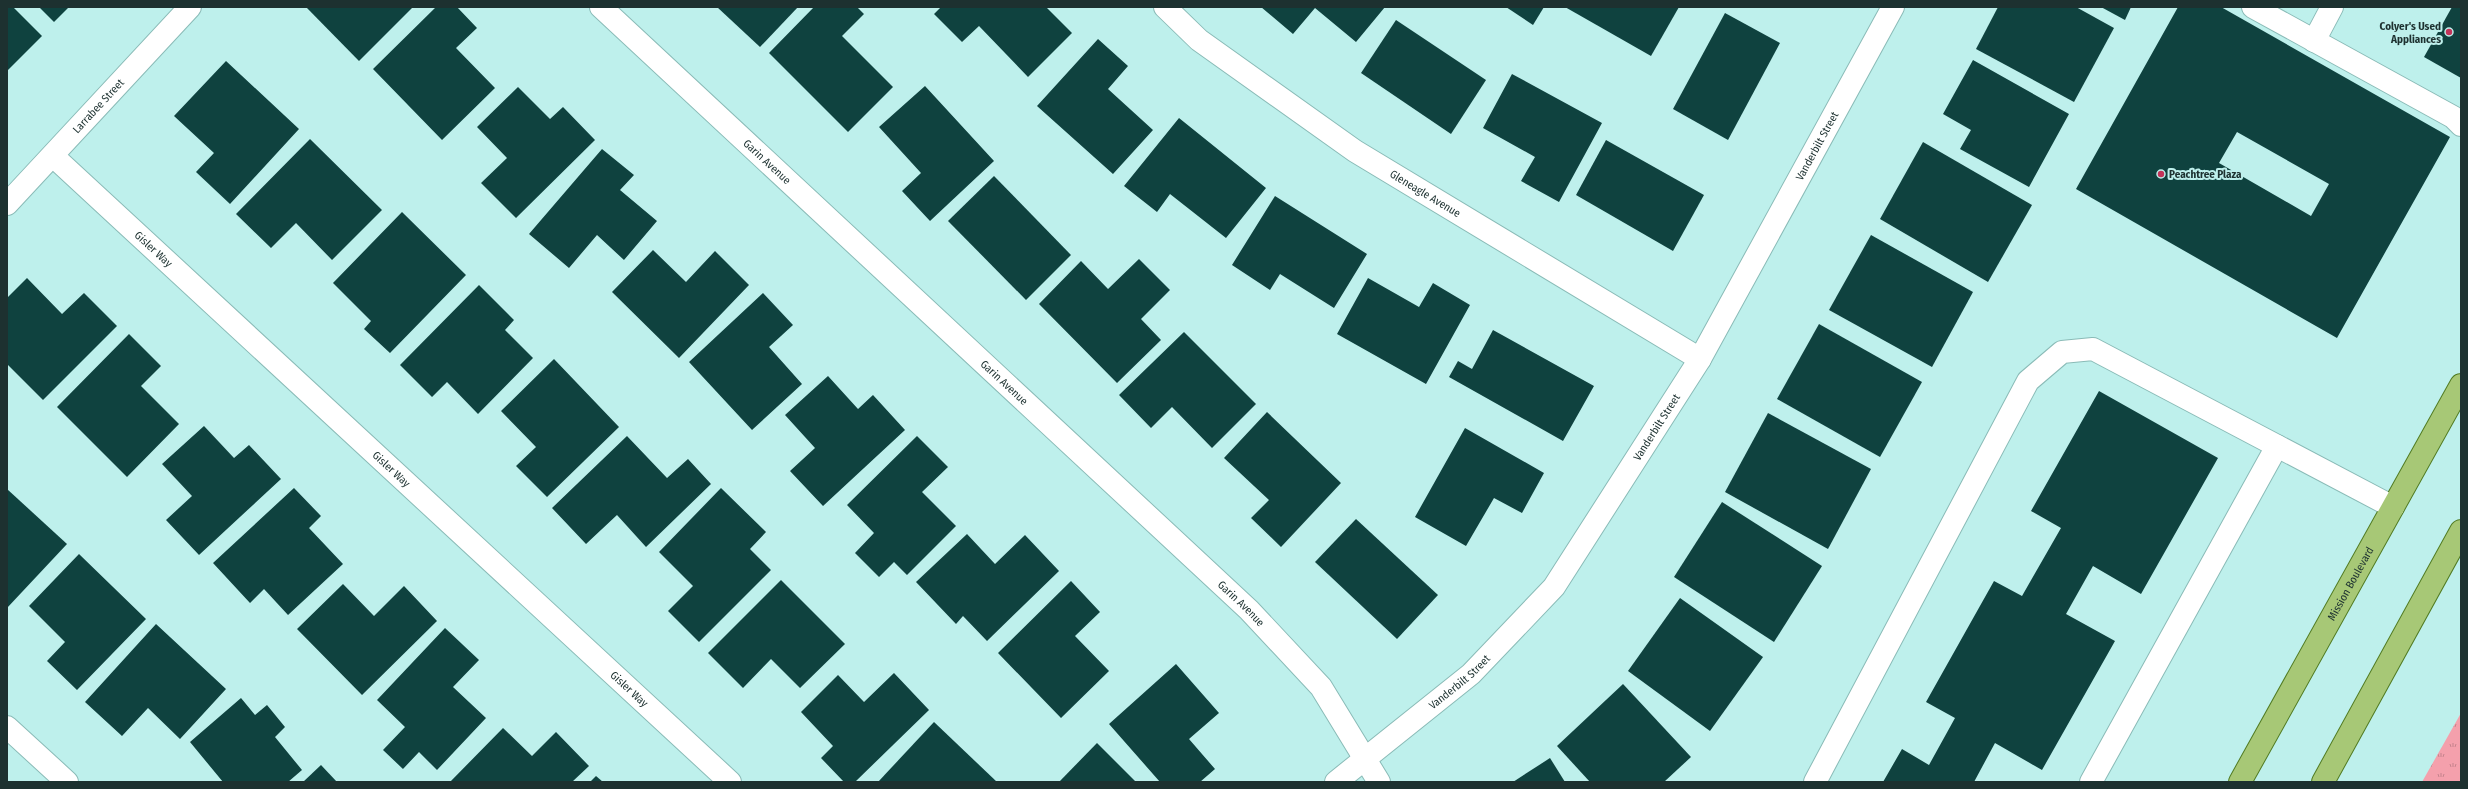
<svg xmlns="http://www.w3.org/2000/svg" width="2468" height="789" viewBox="0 0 2468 789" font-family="'Fira Sans Condensed',sans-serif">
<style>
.grass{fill:url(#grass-tufts)}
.building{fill:#0f423f;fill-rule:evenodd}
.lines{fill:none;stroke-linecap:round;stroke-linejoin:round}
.service-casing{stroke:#8abbb7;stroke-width:24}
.minor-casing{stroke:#8abbb7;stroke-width:24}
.primary-casing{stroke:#517b22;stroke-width:24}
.service{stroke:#fff;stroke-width:22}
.minor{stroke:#fff;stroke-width:22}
.primary{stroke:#a7c876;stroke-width:22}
.poi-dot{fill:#c23359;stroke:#bef0ec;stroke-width:1.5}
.labels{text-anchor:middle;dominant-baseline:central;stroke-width:4;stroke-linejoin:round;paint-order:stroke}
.poi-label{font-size:11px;font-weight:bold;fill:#1d3130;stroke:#bef0ec;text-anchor:end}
.street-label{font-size:11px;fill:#1d3130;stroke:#bef0ec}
</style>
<defs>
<pattern id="grass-tufts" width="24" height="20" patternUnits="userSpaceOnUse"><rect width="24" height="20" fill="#f4a0ac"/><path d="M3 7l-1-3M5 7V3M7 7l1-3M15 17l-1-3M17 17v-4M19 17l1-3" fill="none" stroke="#c5838c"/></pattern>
</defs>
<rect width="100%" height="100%" fill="#bef0ec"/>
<path class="grass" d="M2461,713v69h-39z"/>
<g class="building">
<path d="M7,7h6l29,29 -35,35z"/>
<path d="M39,7h30l-15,15z"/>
<path d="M306,7h107l-54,54z"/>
<path d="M436,7h21l20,21 -21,20 39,40 -53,52 -69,-71z"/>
<path d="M717,7h81l-38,40z"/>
<path d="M814,7h43l7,7 -22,22 51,51 -45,45 -79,-79z"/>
<path d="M941,7h105l26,26 -44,44 -49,-51 -17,16 -28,-28z"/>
<path d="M1261,7h124l-29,35 -41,-34 -22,26z"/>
<path d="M1506,7h38l-11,18z"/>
<path d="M1565,7h114l-28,49z"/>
<path d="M1998,7h78l38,21 -40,74 -98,-53z"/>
<path d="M2101,7h30l-6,13z"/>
<path d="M2178,7h43l229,130 -113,201 -261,-149zM2237,132l92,52 -18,32 -92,-53z"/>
<path d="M2452,7h9v71l-37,-21z"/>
<path d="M1725,13l55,30 -52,97 -55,-31z"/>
<path d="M1396,20l90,60 -35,54 -90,-61z"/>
<path d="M1098,39l30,27 -20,23 45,41 -40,44 -76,-68z"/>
<path d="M1973,60l96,54 -40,73 -69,-38 11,-19 -28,-16z"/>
<path d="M226,61l73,68 -69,75 -34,-32 18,-19 -40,-37z"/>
<path d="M1512,74l90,49 -43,79 -38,-21 14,-24 -52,-29z"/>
<path d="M925,86l69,75 -64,60 -28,-30 19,-18 -42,-46z"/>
<path d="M518,87l32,32 13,-12 32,33 -79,78 -35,-35 26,-25 -30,-31z"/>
<path d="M1179,118l87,70 -40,50 -56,-44 -13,18 -33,-26z"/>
<path d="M310,139l72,71 -50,50 -36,-37 -25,25 -35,-34z"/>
<path d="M1606,140l98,55 -31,56 -97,-56z"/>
<path d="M1923,142l109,63 -44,77 -108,-63z"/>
<path d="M602,149l32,26 -14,15 37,31 -33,39 -27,-25 -28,33 -40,-34z"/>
<path d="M994,176l77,79 -45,45 -78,-79z"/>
<path d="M1275,196l92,58 -33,54 -54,-34 -10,16 -38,-25z"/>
<path d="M402,212l64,63 -76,78 -26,-24 7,-8 -38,-38z"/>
<path d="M1871,235l102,57 -41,75 -103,-57z"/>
<path d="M653,250l33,32 29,-31 34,34 -70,73 -67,-66z"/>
<path d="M1139,259l31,31 -29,29 20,21 -44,43 -78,-79 42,-43 27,28z"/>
<path d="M27,278l35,36 22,-21 33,33 -74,74 -36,-36v-66z"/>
<path d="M1368,278l51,29 14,-24 37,22 -44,79 -89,-50z"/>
<path d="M479,285l35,35 -9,10 28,28 -55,56 -31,-32 -15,15 -32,-32z"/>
<path d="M763,293l30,32 -24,22 33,37 -50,46 -63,-68z"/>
<path d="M1819,324l103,58 -42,75 -103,-58z"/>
<path d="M1493,330l101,56 -31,55 -114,-64 9,-16 14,8z"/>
<path d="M1184,332l72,72 -44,44 -40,-41 -21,21 -32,-33z"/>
<path d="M129,334l32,32 -20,20 38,38 -52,53 -70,-70z"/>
<path d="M554,359l65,68 -72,70 -31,-31 20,-19 -35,-36z"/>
<path d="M828,376l30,33 15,-14 32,35 -82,76 -33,-35 25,-23 -30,-33z"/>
<path d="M2099,391l119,67 -77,136 -48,-28 -27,48 49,27 -73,129 -47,-27 -21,39h-91l19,-33 27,16 26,-47 -29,-16 68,-121 28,15 39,-68 -30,-17z"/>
<path d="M1267,412l74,71 -60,64 -30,-29 18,-18 -45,-42z"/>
<path d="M1768,413l103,56 -43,80 -103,-57z"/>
<path d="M204,426l30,32 15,-13 32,34 -82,76 -33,-35 26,-24 -30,-32z"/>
<path d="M1465,428l79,45 -22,40 -28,-15 -28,48 -51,-29z"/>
<path d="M627,436l40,42 21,-19 23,25 -65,63 -29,-32 -31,29 -34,-36z"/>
<path d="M917,436l31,31 -26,25 34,34 -49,49 -13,-13 -15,15 -24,-24 19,-20 -27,-28z"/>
<path d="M294,488l27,28 -12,12 34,36 -55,51 -24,-26 -14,14 -37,-40z"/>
<path d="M721,488l45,44 -16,17 21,21 -72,72 -31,-31 25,-25 -34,-34z"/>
<path d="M7,489l60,55 -60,64z"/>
<path d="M1722,502l100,64 -48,76 -100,-65z"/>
<path d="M1356,519l82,76 -41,44 -82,-77z"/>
<path d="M967,534l28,30 30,-29 34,36 -72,70 -24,-25 -7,8 -40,-42z"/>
<path d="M79,554l67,65 -69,71 -30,-29 18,-19 -36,-36z"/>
<path d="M781,580l64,64 -45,44 -29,-29 -28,29 -35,-35z"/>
<path d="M1071,581l29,31 -25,24 34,35 -48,47 -63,-65z"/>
<path d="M343,584l31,32 30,-30 33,35 -75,74 -65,-66z"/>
<path d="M1680,598l83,59 -53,74 -82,-60z"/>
<path d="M156,624l70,65 -46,50 -32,-31 -26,28 -37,-34z"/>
<path d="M445,628l34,32 -26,27 33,31 -49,52 -18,-18 -16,17 -20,-19 22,-23 -28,-27z"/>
<path d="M1176,664l43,49 -30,26 26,30 -15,13h-40l-51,-58z"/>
<path d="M894,673l35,37 -74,72h-11l-23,-24 12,-12 -32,-34 37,-37 26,27z"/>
<path d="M1623,684l68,73 -27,25h-74l-33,-36z"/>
<path d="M241,698l14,17 12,-10 18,22 -10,10 27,33 -14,12h-65l-33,-40z"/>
<path d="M934,722l63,60h-119z"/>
<path d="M503,728l29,28 24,-24 33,34 -17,16h-122z"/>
<path d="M1097,743l39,39h-77z"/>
<path d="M1550,758l15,24h-52z"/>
<path d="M321,765l16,17h-34z"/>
<path d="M596,776l7,6h-13z"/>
</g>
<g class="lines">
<defs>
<g id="service">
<path d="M2253,7l200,110 8,8"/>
<path d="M2314,41l18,-34"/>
<path d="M1815,782l213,-401 34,-29 31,-3 300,158"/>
<path d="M2091,782l186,-336"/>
</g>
<g id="minor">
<path id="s1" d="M601,7l648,603 72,77 58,95"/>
<path id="s2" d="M1165,7l34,33 156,111 345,208"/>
<path id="s3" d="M53,156l677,626"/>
<path id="s4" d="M7,204l183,-197"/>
<path d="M7,727l60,55"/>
<path id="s5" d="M1336,782l135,-108 83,-87 146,-228 193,-352"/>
</g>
<g id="primary">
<path id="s6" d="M2240,782l221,-397"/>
<path d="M2323,782l138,-251"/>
</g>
</defs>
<use href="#service" class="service-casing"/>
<use href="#minor" class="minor-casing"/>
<use href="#primary" class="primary-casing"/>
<use href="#service" class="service"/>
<use href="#minor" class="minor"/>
<use href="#primary" class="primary"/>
</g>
<g class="poi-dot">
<circle cx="2449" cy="32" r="4"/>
<circle cx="2161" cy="174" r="4"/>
</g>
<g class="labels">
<g class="poi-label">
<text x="2441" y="26">Colyer's Used<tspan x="2441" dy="13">Appliances</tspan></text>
<text x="2169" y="174" text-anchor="start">Peachtree Plaza</text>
</g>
<g class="street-label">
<text stroke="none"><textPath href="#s4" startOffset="134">Larrabee Street</textPath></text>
<text stroke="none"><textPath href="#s5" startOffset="807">Vanderbilt Street</textPath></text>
<text stroke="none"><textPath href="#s1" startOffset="227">Garin Avenue</textPath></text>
<text stroke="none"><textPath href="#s2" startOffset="321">Gleneagle Avenue</textPath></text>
<text stroke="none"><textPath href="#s3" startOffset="137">Gisler Way</textPath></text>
<text stroke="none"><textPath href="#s1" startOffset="551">Garin Avenue</textPath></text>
<text stroke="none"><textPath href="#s5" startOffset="483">Vanderbilt Street</textPath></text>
<text stroke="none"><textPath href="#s3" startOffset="461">Gisler Way</textPath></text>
<text stroke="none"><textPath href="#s6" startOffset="227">Mission Boulevard</textPath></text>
<text stroke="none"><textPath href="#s1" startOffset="875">Garin Avenue</textPath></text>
<text stroke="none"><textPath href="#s5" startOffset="159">Vanderbilt Street</textPath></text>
<text stroke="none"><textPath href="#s3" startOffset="785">Gisler Way</textPath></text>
</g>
</g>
<rect width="2468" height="789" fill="none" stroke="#1d3130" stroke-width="16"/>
</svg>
